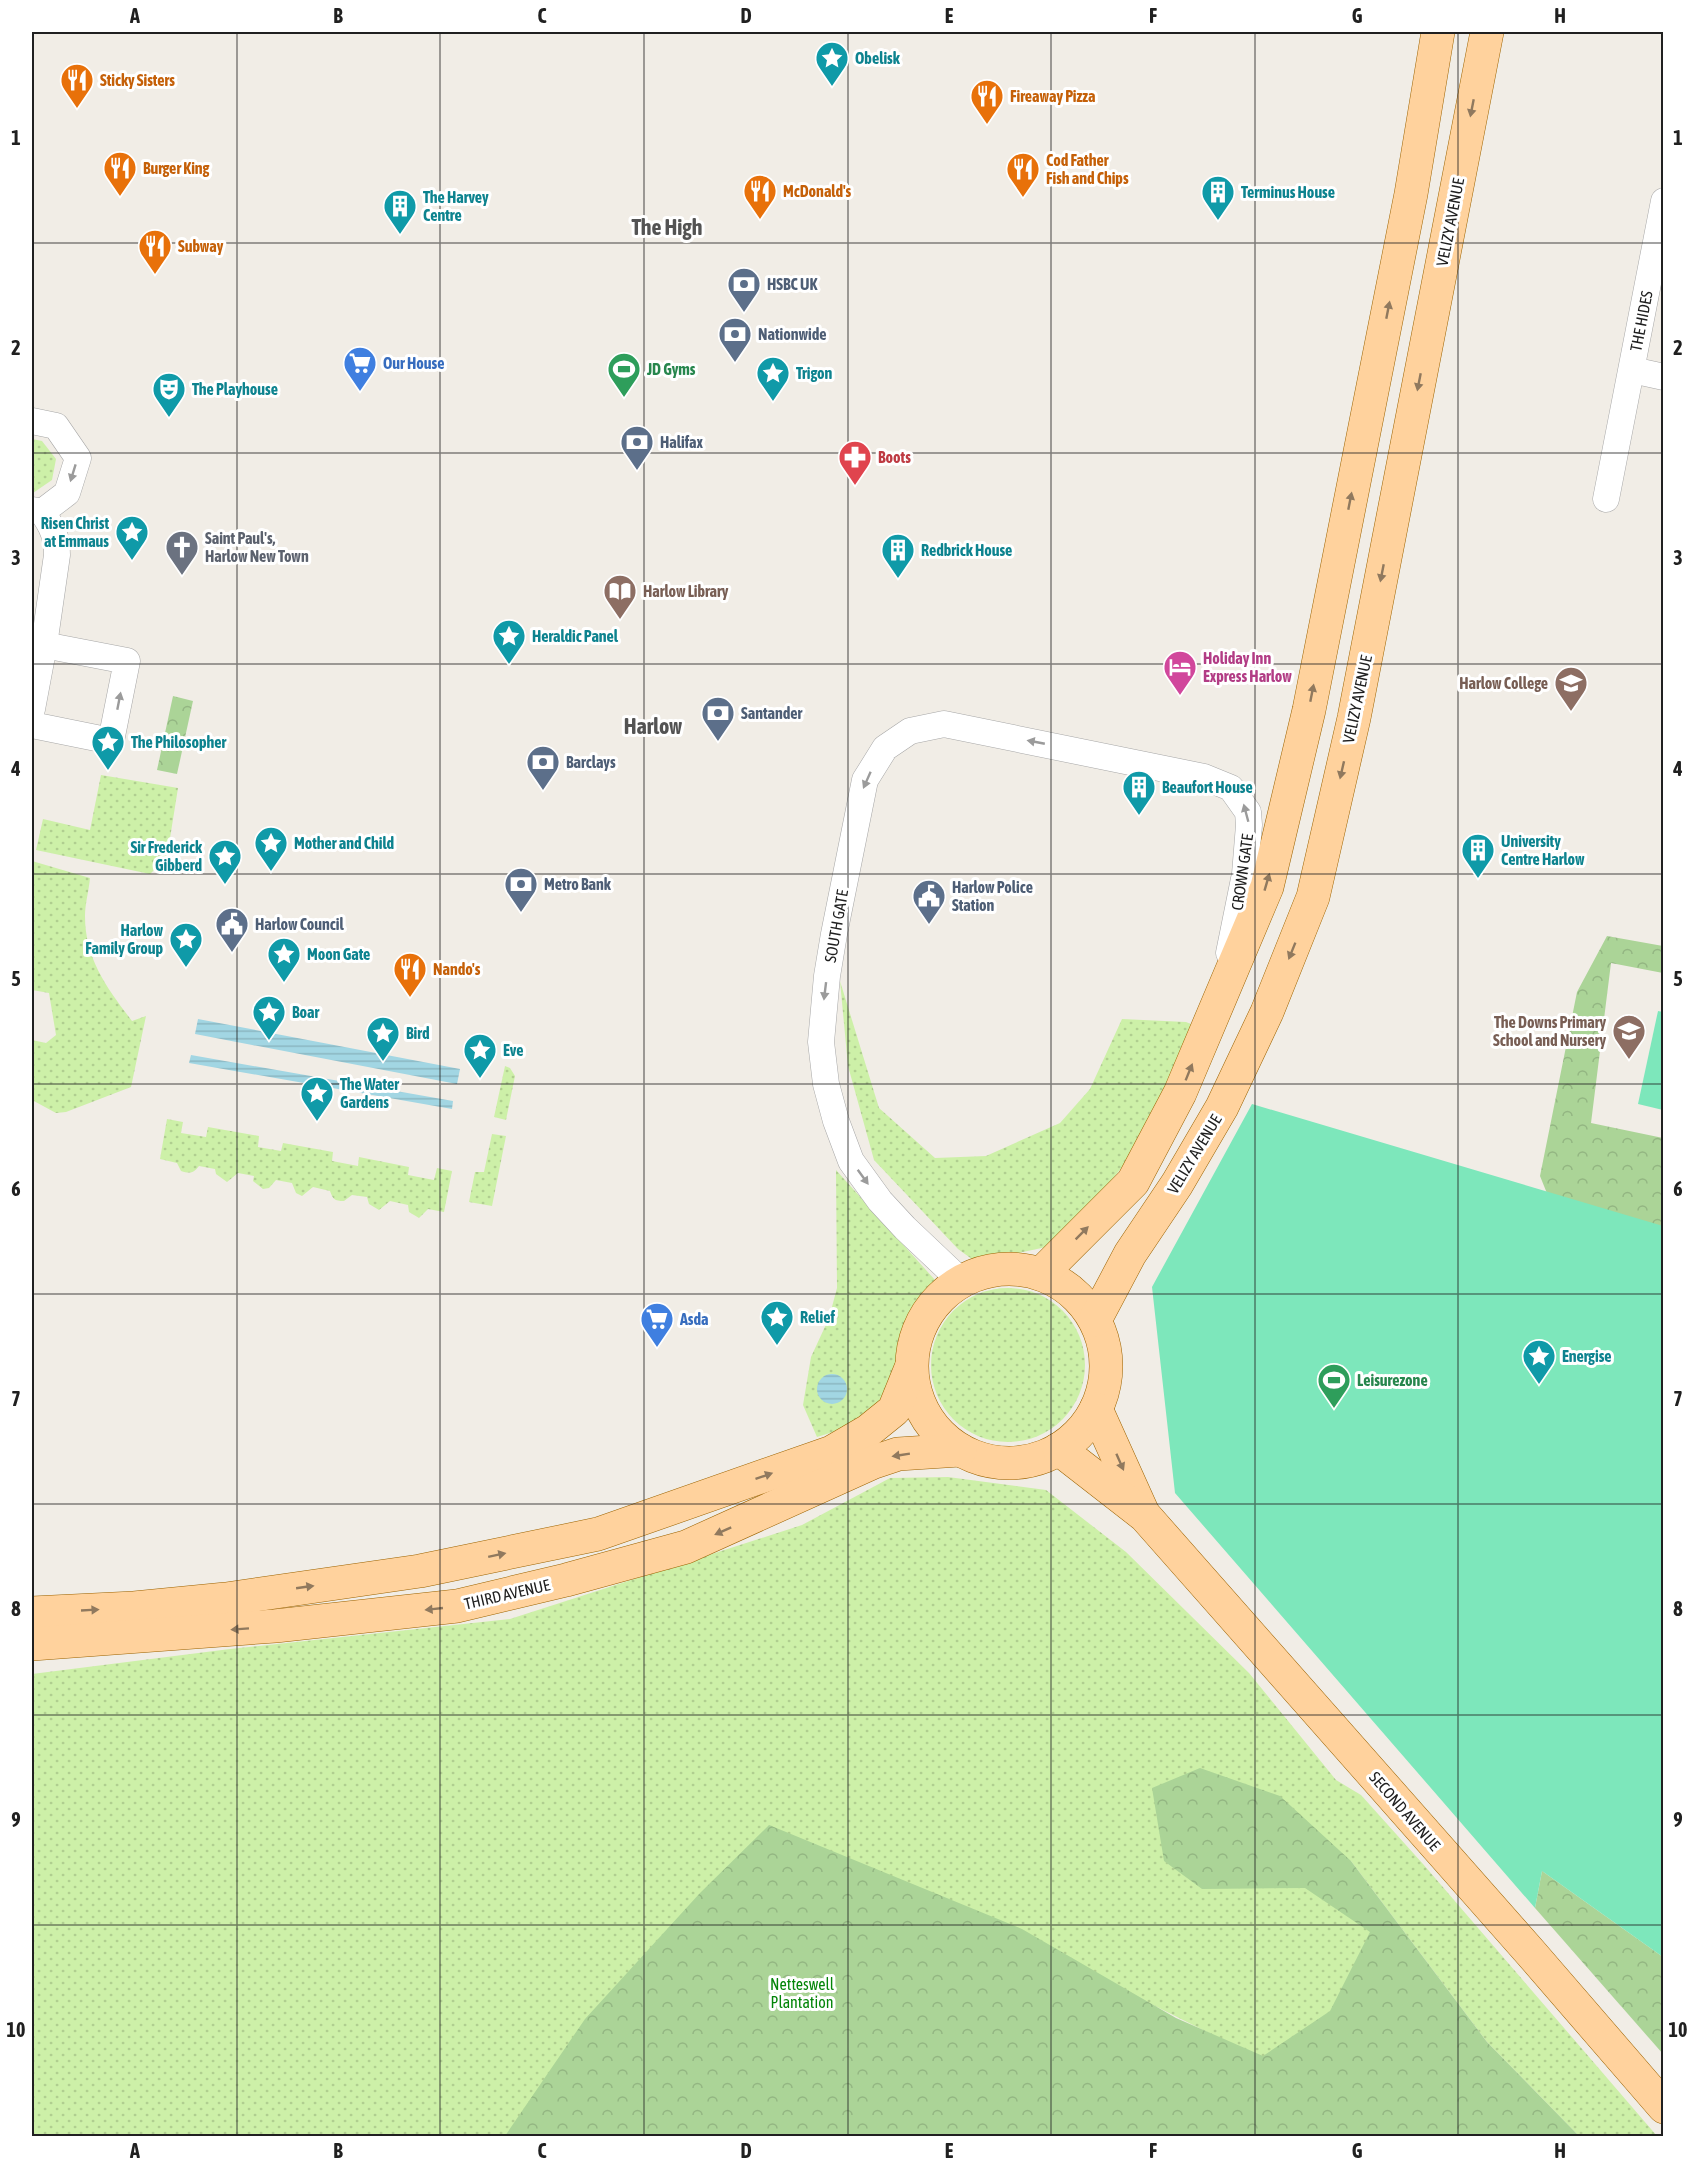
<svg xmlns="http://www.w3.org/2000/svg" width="1695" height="2168" viewBox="0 0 1695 2168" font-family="'Asap Condensed',sans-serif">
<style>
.grass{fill:url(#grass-dots)}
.forest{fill:url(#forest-crowns)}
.pitch{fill:#7de7bb}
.water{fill:url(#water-rules)}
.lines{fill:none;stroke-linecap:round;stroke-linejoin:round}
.minor-casing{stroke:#a7a7a7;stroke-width:27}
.major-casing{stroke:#9c6300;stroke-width:34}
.minor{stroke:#fff;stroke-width:26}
.major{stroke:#ffd29d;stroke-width:33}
.oneway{fill:#90795e}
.oneway2{fill:#9b9b9b}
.grid{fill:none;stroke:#202020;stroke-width:1.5;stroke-opacity:0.55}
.labels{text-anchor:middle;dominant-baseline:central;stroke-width:6;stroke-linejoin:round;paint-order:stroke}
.culture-label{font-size:16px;font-weight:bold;fill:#0d838f;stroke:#fff;text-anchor:start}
.food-label{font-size:16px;font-weight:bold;fill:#c56008;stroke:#fff;text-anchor:start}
.street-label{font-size:16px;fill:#202020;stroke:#fff}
.service-label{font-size:16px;font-weight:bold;fill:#4e5e75;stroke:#fff;text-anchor:start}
.shop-label{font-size:16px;font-weight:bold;fill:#366cbe;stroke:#fff;text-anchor:start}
.leisure-label{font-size:16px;font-weight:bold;fill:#27864d;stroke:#fff;text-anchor:start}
.health-label{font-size:16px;font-weight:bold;fill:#be3a42;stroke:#fff;text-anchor:start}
.worship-label{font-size:16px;font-weight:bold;fill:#5b616d;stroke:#fff;text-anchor:start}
.education-label{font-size:16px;font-weight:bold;fill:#785e54;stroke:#fff;text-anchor:end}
.hotel-label{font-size:16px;font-weight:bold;fill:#b23c85;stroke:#fff;text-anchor:start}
.park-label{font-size:16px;fill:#038508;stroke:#fff}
.district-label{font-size:22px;font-weight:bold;fill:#535353;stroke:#fff}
.neatline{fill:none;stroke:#202020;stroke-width:2}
.grid-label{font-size:20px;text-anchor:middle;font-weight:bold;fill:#202020}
</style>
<defs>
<pattern id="grass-dots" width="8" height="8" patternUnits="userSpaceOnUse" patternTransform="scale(1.5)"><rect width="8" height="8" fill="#cdf0a8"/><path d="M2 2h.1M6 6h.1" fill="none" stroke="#b0ce90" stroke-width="1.8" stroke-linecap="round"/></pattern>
<pattern id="forest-crowns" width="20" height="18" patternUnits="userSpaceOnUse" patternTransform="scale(1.5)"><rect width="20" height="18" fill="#abd497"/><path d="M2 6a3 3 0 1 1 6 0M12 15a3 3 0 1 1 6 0" fill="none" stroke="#93b682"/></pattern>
<pattern id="water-rules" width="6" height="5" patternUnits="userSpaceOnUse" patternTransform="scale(1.5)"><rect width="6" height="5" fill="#a2d6e3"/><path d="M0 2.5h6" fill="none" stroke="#8bb7c2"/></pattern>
</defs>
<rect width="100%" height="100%" fill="#f1ede6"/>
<g class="grass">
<path d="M32,439l10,2 14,18 -4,21 -19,13 -1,-1z"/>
<path d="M101,775l77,13 -11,69 -17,17 -114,-24 7,-31 47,11z"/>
<path d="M32,861l58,17c-1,12 -5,26 -5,38 0,43 22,72 47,105l14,-5 -15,71 -65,25 -10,1 -24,-13v-60l14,3 10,-8 -7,-42 -17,-3z"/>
<path d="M840,981l39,127 56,50 51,-2 74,-33 30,-34 32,-70 64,3 17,7 -57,108 -71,89 -24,20 -75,16 -18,-13 -84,-89 -26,-94z"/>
<path d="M505,1066l5,2 5,8 -9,44 -12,-3z"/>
<path d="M167,1119l16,3 -2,11 25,4 2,-10 51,9 -1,11 23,4 2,-8 50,9 -1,9 26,5 1,-9 50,10 -1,8 26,5 3,-12 15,3 -8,41 -16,-3 -9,9 -10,-6 -1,-7 -18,-4 -11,9 -10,-6 -2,-7 -15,-2 -8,6c-10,0 -11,-2 -14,-10l-17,-4 -11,9 -6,-3 -4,-10 -16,-3 -7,8 -6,1 -10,-8 1,-5 -16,-3 -11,9 -11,-8 -1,-5 -16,-3c-5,7 -9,8 -18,5l-4,-8 -17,-4z"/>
<path d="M492,1134l14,2 -14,70 -23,-4 6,-30h9z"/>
<path d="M836,1170l99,110 -28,39 -12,56 -26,46 -52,16 -14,-32 8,-48 18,-39 8,-30z"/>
<circle cx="1008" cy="1365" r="77"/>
<path d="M948,1477l98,13 80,62 123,121 87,107 25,15 62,69 234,272h-78l-92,-94 -136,-181 -58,20 89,32 -15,86 -80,73 -180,-90 -562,154h-513v-462l198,-25 280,-30 292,-94 88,-47z"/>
</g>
<g class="forest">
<path d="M173,696l20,5 -16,73 -20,-4z"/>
<path d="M1607,936l56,10v27l-52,-10 -20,160 72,15v137l-90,-17 -33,-82 37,-184z"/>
<path d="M1200,1768l80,28 71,65 136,181 92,94h-1074l80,-117 115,-126 69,-68 253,104 154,89 87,38 67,-45 40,-79 -65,-44 -103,1 -38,-28 -12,-73z"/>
<path d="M1542,1871l121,86v97l-128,-146z"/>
</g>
<g class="pitch">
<path d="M1658,1011l5,1v98l-25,-6z"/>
<path d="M1252,1104l411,122v731l-121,-86 -7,37 -360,-415 -23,-206z"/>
</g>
<g class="water">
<path d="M198,1019l262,50 -3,15 -262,-50z"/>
<path d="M191,1055l262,46 -1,8 -263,-46z"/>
<circle cx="832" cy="1389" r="15"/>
</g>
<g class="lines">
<defs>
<g id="minor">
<path d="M1632,370l32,7"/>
<path d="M32,421l24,5 22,32 -11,35 -25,19"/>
<path d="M1606,499l58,-298"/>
<path d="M32,510l10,2c10,14 15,25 15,43l-13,90"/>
<path d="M32,709l12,-64 83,16 -16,80 -79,-16"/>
<path d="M961,1281l-56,-53 -25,-27 -29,-40 -15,-40 -10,-37 -5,-42 6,-66 7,-42 31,-154 20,-32 25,-17 34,-7 260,53 27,11 17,24 1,13 -4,49 -16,79"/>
</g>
<g id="major">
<circle cx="1009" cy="1366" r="97"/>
<path d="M1041,1274l92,-92 47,-89 87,-206 42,-177 102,-516 27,-162"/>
<path d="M1095,1320l35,-66 47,-70 45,-77 45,-95 46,-115 41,-179 133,-686"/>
<path d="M1096,1409l46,102"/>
<path d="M1059,1449l86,67 385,436 134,155"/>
<path d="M32,1613l102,-5 92,-9 194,-28 178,-37 234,-82 36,-21 26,-21 17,-42"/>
<path d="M32,1644l243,-18 182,-20 109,-26 120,-33 188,-85 24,-8 62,-4"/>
</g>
</defs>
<use href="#minor" class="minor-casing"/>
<use href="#major" class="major-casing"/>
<use href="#minor" class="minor"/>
<use href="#major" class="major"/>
</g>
<defs><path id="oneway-solid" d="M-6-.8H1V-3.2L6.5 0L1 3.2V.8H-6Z" transform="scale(1.5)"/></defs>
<g class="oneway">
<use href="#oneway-solid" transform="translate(1472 108) rotate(101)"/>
<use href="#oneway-solid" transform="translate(1388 310) rotate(-79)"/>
<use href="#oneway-solid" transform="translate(1419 382) rotate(101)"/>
<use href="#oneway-solid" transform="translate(1350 501) rotate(-79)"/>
<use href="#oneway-solid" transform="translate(1382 573) rotate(101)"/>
<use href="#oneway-solid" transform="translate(1312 693) rotate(-79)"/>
<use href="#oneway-solid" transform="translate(1342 770) rotate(103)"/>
<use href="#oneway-solid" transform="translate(1267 882) rotate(-74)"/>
<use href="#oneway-solid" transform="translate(1292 951) rotate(112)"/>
<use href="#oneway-solid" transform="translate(1189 1072) rotate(-68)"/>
<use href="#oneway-solid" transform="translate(1082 1233) rotate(-45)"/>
<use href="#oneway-solid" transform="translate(901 1455) rotate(171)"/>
<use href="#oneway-solid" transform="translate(1120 1462) rotate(66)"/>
<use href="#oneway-solid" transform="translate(764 1476) rotate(-19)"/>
<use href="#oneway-solid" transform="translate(723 1531) rotate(156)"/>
<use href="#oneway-solid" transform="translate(497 1555) rotate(-12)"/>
<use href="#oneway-solid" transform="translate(305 1587) rotate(-8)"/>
<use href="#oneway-solid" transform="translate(434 1609) rotate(174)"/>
<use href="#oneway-solid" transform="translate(90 1610) rotate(-3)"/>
<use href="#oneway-solid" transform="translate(240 1629) rotate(176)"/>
</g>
<g class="oneway2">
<use href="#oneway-solid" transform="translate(73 473) rotate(107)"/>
<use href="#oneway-solid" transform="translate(119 701) rotate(-79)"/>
<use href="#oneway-solid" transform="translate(1036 742) rotate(-169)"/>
<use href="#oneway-solid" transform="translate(867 780) rotate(114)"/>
<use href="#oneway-solid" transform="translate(1246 813) rotate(-105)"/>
<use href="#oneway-solid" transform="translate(825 991) rotate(97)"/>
<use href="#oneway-solid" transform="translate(863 1177) rotate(54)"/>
</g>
<path class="grid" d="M237,32v2104M440,32v2104M644,32v2104M848,32v2104M1051,32v2104M1255,32v2104M1458,32v2104M32,243h1632M32,453h1632M32,664h1632M32,874h1632M32,1084h1632M32,1294h1632M32,1504h1632M32,1715h1632M32,1925h1632"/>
<defs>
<symbol id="sight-pin" viewBox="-11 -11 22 30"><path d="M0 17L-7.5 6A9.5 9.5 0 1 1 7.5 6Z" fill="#0f9aa8" stroke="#fff"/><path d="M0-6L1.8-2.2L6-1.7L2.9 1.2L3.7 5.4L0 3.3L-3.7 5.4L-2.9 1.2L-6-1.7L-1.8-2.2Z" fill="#fff"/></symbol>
<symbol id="restaurant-pin" viewBox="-11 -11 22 30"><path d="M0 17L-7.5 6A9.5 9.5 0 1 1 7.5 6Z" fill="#e8710a" stroke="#fff"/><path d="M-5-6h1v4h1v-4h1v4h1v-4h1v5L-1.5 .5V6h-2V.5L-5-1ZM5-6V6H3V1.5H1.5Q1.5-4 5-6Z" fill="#fff"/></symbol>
<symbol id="building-pin" viewBox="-11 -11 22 30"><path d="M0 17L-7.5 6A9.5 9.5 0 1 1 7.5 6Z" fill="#0f9aa8" stroke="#fff"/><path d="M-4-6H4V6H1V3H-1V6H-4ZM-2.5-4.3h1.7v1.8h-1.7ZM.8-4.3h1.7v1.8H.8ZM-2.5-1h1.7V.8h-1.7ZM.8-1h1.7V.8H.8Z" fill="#fff"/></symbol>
<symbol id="bank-pin" viewBox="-11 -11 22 30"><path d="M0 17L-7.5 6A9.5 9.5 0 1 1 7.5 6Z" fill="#5c6f8a" stroke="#fff"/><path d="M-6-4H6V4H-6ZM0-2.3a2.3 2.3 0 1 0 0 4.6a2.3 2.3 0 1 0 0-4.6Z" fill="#fff"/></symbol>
<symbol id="supermarket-pin" viewBox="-11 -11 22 30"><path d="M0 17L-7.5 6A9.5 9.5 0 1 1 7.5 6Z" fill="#3f7fe0" stroke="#fff"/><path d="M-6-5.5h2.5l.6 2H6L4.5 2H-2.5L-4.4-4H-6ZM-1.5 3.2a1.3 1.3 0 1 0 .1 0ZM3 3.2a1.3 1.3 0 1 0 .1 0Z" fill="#fff"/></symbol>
<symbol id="stadium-pin" viewBox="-11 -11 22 30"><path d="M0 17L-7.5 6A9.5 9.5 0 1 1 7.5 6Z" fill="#2e9e5b" stroke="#fff"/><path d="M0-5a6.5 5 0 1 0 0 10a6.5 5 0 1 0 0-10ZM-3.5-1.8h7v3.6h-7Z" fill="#fff"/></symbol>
<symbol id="theatre-pin" viewBox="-11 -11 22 30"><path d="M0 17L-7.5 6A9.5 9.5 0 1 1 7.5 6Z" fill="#0f9aa8" stroke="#fff"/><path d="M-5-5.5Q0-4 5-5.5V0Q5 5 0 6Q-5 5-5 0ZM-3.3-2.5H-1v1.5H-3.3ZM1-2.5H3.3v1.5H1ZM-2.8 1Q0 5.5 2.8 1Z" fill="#fff"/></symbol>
<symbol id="pharmacy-pin" viewBox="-11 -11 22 30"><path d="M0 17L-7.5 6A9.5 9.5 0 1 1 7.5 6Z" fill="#e0444e" stroke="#fff"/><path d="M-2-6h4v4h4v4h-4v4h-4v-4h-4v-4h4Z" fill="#fff"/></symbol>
<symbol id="church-pin" viewBox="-11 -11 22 30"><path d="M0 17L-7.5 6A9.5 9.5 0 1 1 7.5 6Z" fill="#6b7280" stroke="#fff"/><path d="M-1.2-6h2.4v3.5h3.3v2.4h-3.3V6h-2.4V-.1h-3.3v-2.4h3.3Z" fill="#fff"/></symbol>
<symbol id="library-pin" viewBox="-11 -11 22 30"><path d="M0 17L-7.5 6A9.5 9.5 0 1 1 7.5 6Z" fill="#8d6e63" stroke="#fff"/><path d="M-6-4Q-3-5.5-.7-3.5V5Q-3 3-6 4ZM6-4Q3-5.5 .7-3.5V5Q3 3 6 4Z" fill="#fff"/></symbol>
<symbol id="hotel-pin" viewBox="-11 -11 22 30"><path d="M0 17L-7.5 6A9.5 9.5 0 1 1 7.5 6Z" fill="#d1479c" stroke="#fff"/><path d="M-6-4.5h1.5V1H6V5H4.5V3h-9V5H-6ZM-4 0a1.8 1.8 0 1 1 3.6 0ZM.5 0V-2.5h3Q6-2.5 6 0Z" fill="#fff"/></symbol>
<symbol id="university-pin" viewBox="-11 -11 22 30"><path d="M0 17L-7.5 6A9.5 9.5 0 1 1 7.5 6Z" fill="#8d6e63" stroke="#fff"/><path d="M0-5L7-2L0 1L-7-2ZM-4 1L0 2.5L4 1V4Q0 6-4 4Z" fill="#fff"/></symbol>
<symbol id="civic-pin" viewBox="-11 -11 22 30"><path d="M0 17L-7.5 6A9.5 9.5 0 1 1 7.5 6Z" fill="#5c6f8a" stroke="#fff"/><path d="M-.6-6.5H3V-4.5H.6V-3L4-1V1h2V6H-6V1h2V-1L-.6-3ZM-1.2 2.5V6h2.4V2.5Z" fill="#fff"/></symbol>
<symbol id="school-pin" viewBox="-11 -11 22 30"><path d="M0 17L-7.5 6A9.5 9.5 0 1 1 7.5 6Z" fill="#8d6e63" stroke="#fff"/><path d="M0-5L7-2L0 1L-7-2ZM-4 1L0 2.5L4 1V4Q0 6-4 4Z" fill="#fff"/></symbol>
</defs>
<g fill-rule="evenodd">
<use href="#sight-pin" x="813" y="39" width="38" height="52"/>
<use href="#restaurant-pin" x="58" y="61" width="38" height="52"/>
<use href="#restaurant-pin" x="968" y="77" width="38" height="52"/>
<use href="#restaurant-pin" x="101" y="149" width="38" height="52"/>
<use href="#restaurant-pin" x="1004" y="150" width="38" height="52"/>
<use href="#restaurant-pin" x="741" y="172" width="38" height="52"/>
<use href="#building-pin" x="1199" y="173" width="38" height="52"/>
<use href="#building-pin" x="381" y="187" width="38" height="52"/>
<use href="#restaurant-pin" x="136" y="227" width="38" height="52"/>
<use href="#bank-pin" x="725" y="265" width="38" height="52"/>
<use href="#bank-pin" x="716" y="315" width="38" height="52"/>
<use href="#supermarket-pin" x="341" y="344" width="38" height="52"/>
<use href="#stadium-pin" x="605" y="350" width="38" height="52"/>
<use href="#sight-pin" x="754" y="354" width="38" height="52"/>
<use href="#theatre-pin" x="150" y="370" width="38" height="52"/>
<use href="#bank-pin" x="618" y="423" width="38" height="52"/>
<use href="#pharmacy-pin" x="836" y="438" width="38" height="52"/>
<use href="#sight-pin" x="113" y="513" width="38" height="52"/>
<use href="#church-pin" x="163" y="528" width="38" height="52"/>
<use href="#building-pin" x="879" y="531" width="38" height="52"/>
<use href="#library-pin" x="601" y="572" width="38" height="52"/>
<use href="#sight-pin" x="490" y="617" width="38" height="52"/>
<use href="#hotel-pin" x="1161" y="648" width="38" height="52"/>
<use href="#university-pin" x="1552" y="664" width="38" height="52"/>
<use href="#bank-pin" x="699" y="694" width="38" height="52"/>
<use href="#sight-pin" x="89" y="723" width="38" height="52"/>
<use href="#bank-pin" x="524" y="743" width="38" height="52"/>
<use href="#building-pin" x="1120" y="768" width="38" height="52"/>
<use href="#sight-pin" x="252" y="824" width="38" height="52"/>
<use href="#building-pin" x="1459" y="831" width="38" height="52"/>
<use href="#sight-pin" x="206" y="837" width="38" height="52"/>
<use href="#bank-pin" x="502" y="865" width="38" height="52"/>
<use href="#civic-pin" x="910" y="877" width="38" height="52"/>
<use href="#civic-pin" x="213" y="905" width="38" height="52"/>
<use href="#sight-pin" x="167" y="920" width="38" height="52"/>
<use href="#sight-pin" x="265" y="935" width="38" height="52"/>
<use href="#restaurant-pin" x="391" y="950" width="38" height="52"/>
<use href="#sight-pin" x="250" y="993" width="38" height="52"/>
<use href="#school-pin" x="1610" y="1012" width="38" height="52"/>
<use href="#sight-pin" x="364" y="1014" width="38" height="52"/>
<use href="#sight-pin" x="461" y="1031" width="38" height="52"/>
<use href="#sight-pin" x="298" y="1074" width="38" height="52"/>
<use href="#sight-pin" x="758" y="1298" width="38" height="52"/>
<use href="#supermarket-pin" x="638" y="1300" width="38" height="52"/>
<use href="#sight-pin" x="1520" y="1337" width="38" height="52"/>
<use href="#stadium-pin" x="1315" y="1361" width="38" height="52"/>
</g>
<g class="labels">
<g class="culture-label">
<text x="855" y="58">Obelisk</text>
<text x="1241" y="192">Terminus House</text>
<text x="423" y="197">The Harvey<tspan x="423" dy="18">Centre</tspan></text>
<text x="796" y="373">Trigon</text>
<text x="192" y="389">The Playhouse</text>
<text x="109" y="523" text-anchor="end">Risen Christ<tspan x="109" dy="18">at Emmaus</tspan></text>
<text x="921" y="550">Redbrick House</text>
<text x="532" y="636">Heraldic Panel</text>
<text x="131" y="742">The Philosopher</text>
<text x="1162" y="787">Beaufort House</text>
<text x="1501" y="841">University<tspan x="1501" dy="18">Centre Harlow</tspan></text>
<text x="294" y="843">Mother and Child</text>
<text x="202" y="847" text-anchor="end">Sir Frederick<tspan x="202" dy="18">Gibberd</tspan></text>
<text x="163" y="930" text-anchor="end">Harlow<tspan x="163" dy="18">Family Group</tspan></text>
<text x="307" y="954">Moon Gate</text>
<text x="292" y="1012">Boar</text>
<text x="406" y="1033">Bird</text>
<text x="503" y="1050">Eve</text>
<text x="340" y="1084">The Water<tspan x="340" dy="18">Gardens</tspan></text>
<text x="800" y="1317">Relief</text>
<text x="1562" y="1356">Energise</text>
</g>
<g class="food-label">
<text x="100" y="80">Sticky Sisters</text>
<text x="1010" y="96">Fireaway Pizza</text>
<text x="1046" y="160">Cod Father<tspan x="1046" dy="18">Fish and Chips</tspan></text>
<text x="143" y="168">Burger King</text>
<text x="783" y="191">McDonald's</text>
<text x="178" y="246">Subway</text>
<text x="433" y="969">Nando's</text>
</g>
<g class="street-label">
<text transform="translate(1450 222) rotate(-79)">VELIZY AVENUE</text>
<text transform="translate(1641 321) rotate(-79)">THE HIDES</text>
<text transform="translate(1357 699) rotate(-78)">VELIZY AVENUE</text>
<text transform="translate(1242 872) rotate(-82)">CROWN GATE</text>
<text transform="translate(836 926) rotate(-80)">SOUTH GATE</text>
<text transform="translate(1194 1154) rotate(-59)">VELIZY AVENUE</text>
<text transform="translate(507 1594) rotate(-13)">THIRD AVENUE</text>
<text transform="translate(1405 1811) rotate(49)">SECOND AVENUE</text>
</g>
<g class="service-label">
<text x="767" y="284">HSBC UK</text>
<text x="758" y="334">Nationwide</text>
<text x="660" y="442">Halifax</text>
<text x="741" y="713">Santander</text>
<text x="566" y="762">Barclays</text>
<text x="544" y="884">Metro Bank</text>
<text x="952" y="887">Harlow Police<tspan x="952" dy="18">Station</tspan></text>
<text x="255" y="924">Harlow Council</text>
</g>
<g class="shop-label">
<text x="383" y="363">Our House</text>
<text x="680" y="1319">Asda</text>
</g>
<g class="leisure-label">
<text x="647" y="369">JD Gyms</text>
<text x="1357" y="1380">Leisurezone</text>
</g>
<g class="health-label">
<text x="878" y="457">Boots</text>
</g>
<g class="worship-label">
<text x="205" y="538">Saint Paul's,<tspan x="205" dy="18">Harlow New Town</tspan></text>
</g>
<g class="education-label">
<text x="643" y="591" text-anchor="start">Harlow Library</text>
<text x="1548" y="683">Harlow College</text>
<text x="1606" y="1022">The Downs Primary<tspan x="1606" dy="18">School and Nursery</tspan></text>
</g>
<g class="hotel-label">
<text x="1203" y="658">Holiday Inn<tspan x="1203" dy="18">Express Harlow</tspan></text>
</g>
<g class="park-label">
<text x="802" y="1984">Netteswell<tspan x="802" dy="18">Plantation</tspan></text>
</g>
<g class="district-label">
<text x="667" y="227">The High</text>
<text x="653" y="726">Harlow</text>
</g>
</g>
<rect width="1695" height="2168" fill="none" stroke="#ffffff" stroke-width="66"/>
<rect x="33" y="33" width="1629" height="2102" class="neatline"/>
<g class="grid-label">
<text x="135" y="23">A</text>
<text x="338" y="23">B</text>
<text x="542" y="23">C</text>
<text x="746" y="23">D</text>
<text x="949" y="23">E</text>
<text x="1153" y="23">F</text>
<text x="1357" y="23">G</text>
<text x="1560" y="23">H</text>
<text x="16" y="145">1</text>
<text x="1678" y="145">1</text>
<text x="16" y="355">2</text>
<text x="1678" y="355">2</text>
<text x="16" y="565">3</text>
<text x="1678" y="565">3</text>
<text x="16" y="776">4</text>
<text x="1678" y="776">4</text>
<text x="16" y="986">5</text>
<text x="1678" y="986">5</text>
<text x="16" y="1196">6</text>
<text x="1678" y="1196">6</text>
<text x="16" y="1406">7</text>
<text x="1678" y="1406">7</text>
<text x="16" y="1616">8</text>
<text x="1678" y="1616">8</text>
<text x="16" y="1827">9</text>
<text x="1678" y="1827">9</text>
<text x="16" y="2037">10</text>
<text x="1678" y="2037">10</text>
<text x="135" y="2158">A</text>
<text x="338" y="2158">B</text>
<text x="542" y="2158">C</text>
<text x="746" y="2158">D</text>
<text x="949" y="2158">E</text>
<text x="1153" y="2158">F</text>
<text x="1357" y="2158">G</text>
<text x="1560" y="2158">H</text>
</g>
</svg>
